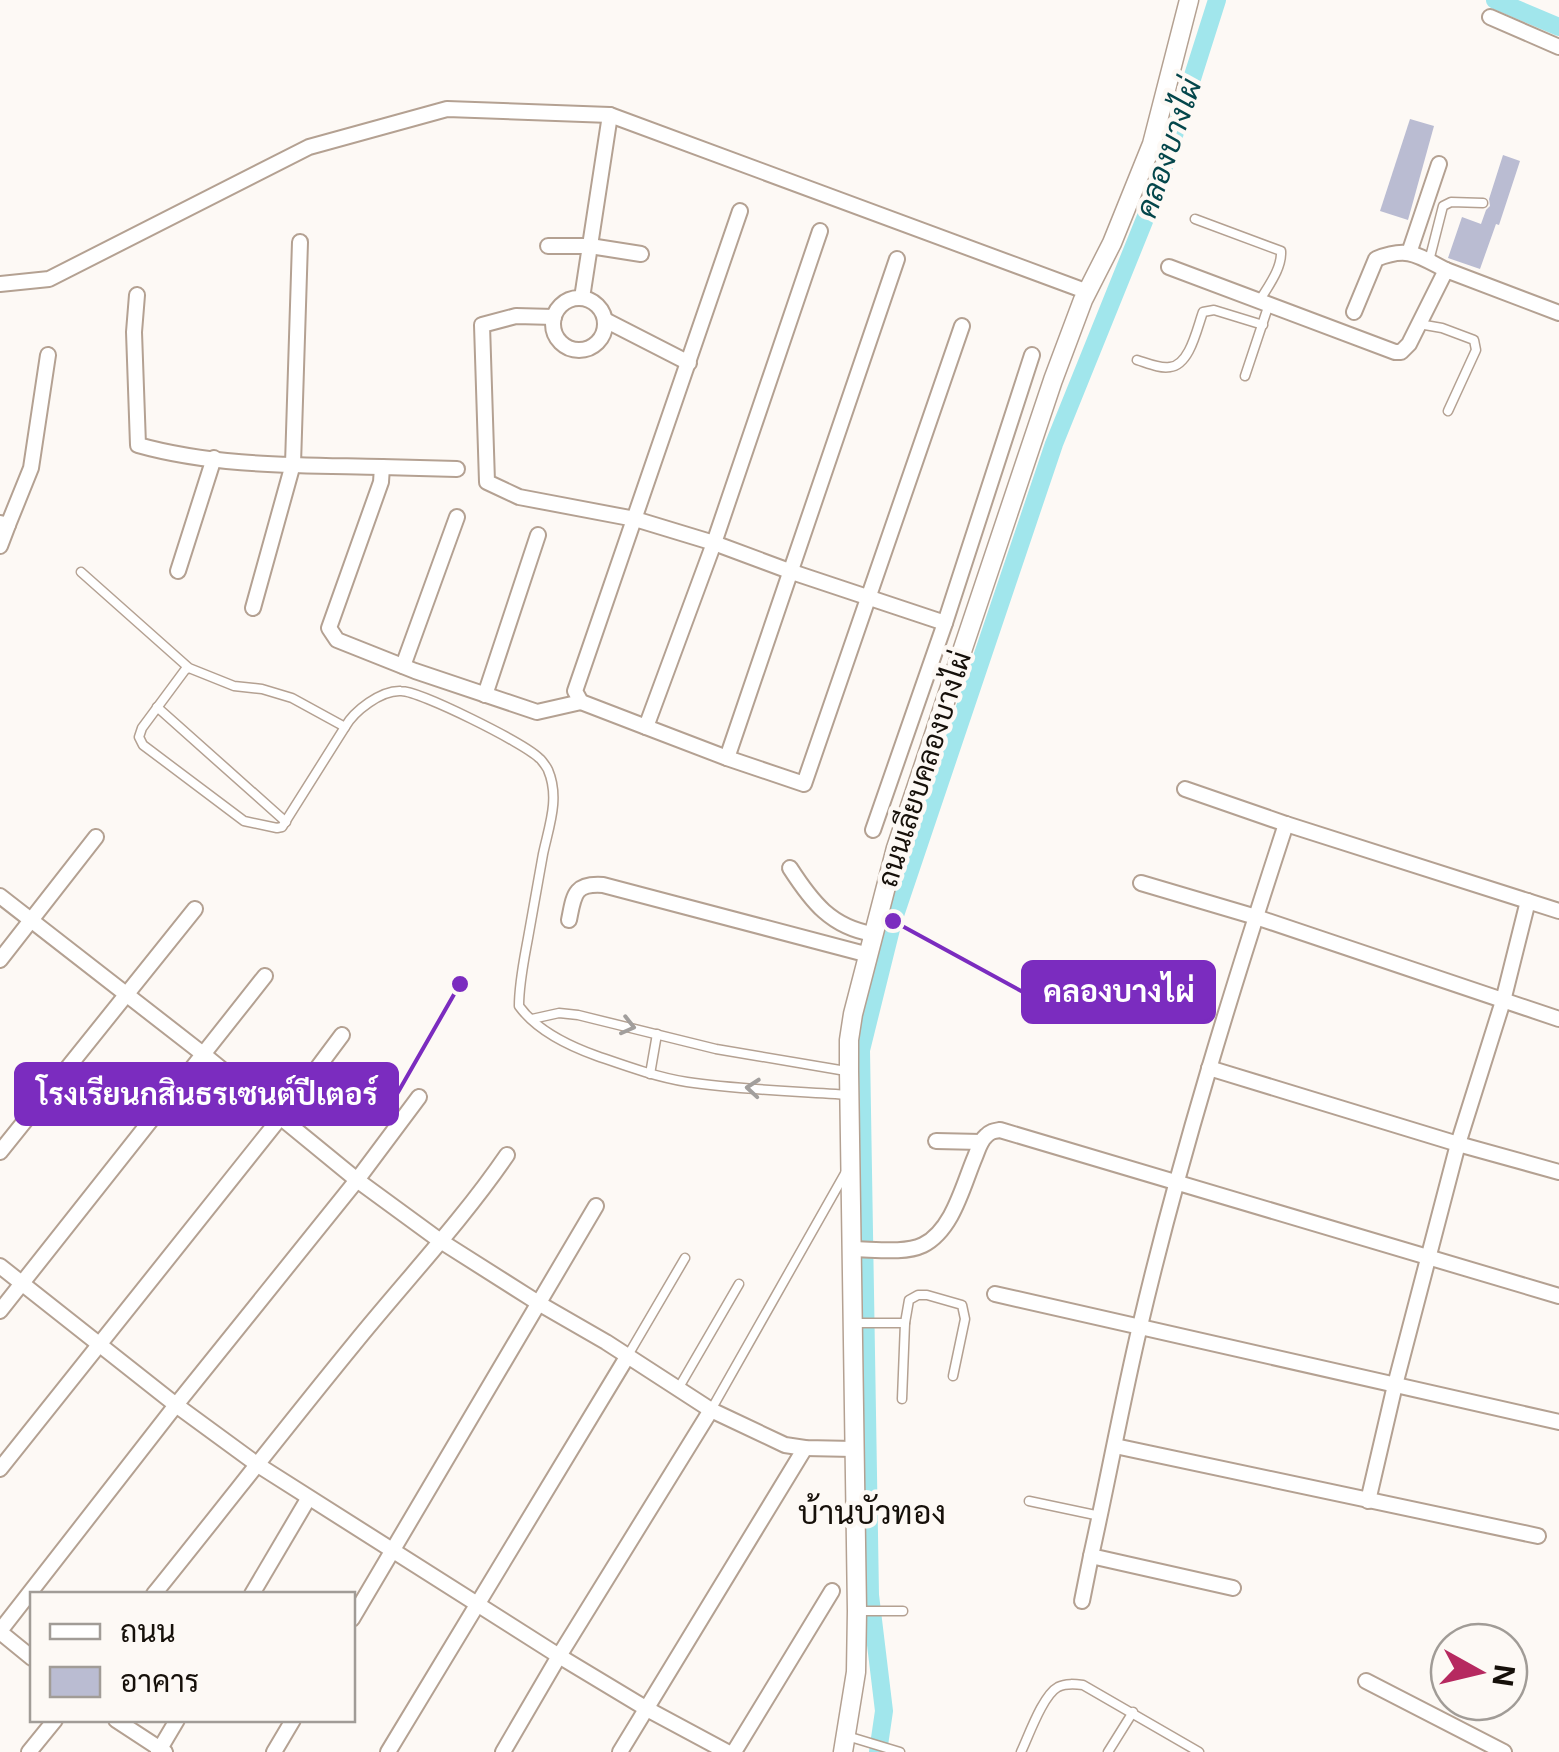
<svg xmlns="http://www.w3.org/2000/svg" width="1559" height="1752" viewBox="0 0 1559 1752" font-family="Inter,Sarabun,sans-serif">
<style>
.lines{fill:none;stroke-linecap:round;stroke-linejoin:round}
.canal{stroke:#a1e6ec;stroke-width:18}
.building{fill:#babcd2}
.service-casing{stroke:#b4a192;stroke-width:11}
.minor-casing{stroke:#b4a192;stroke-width:18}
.tertiary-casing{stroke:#b4a192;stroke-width:21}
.service{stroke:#fff;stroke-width:8}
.minor{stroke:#fff;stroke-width:14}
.tertiary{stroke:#fff;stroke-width:18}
.oneway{stroke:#a29f9d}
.labels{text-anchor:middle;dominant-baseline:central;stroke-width:9;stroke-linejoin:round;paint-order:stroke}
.street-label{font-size:28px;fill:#16100a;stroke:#fdf9f5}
.water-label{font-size:30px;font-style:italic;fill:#04464b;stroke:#fdf9f5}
.quarter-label{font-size:32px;fill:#16100a;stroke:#fdf9f5}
.leader{fill:none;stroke:#7b2cbf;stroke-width:4}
.callout-dot{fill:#7b2cbf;stroke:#fdf9f5;stroke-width:4}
.callout{fill:#7b2cbf;stroke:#7b2cbf;stroke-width:4}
.callout-label{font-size:30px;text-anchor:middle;font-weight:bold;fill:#fff}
</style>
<rect width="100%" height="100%" fill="#fdf9f5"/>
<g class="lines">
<g class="canal">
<path d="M1495,0l64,27"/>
<path d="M878,1752l6,-41 -14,-116 -9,-545 32,-129 161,-477 103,-255 60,-189"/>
</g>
</g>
<g class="building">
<path d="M1410,119l24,7 -26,94 -28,-9z"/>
<path d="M1503,155l17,6 -21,64 -3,-1 -16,45 -32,-11 14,-41 19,7 5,-14 4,-4 -1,-7z"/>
</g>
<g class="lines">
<defs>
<g id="service">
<path d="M1195,219l86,32c1,17 -12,34 -21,49"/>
<path d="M1429,261l14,-55 8,-4 32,1"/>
<path d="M1419,324l23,4 32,12 2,10 -28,61"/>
<path d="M1137,360c10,3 23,9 33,7 20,-2 27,-39 33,-55l11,-2 49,15"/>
<path d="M1245,376l24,-72"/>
<path d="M81,572l108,96 45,18 28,3 30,9 53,29 -63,100 -5,1 -33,-7 -101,-76 -4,-8 3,-9 43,-58 4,-2"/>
<path d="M157,707l129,115"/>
<path d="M345,727c9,-16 36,-37 56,-36 19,0 123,52 138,67 2,1 9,11 9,12 12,28 1,56 -5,84 -5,28 -10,56 -15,84 -4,22 -9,45 -9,68 18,25 50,40 78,50 29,10 59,21 90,26 53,8 109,9 163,13"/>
<path d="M532,1019l27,-6 19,2 138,34 130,22"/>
<path d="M650,1074l7,-40"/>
<path d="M853,1323h52l4,-23 9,-5h9l35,10 3,14 -12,57"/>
<path d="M627,1357l58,-99"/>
<path d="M678,1389l61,-105"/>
<path d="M902,1399l3,-76"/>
<path d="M711,1410l136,-240"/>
<path d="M1029,1501l71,15"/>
<path d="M857,1611h46"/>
<path d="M847,1736l53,16"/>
<path d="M1021,1752c8,-17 22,-57 37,-65 8,-4 17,-3 25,-2l116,67"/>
<path d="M1108,1752l25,-40"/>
</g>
<g id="minor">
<path d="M1490,17l69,30"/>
<path d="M548,246h42l51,8"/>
<path d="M1409,253l30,-89"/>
<path d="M897,259l-170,499 77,26 158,-458"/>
<path d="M1169,267l226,85h6l8,-8 37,-74 113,43"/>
<path d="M0,284l49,-5 260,-132 138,-38 163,6 478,177"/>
<path d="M137,295l-3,37 4,113c78,22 163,20 244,22"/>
<circle cx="579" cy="324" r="26"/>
<path d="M582,298l28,-183"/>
<path d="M1354,312l22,-53c32,-13 41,-4 70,11"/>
<path d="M554,317l-38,-1 -34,9 5,157 32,15 116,22 79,24 78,29 153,51 87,-268"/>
<path d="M605,320l84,43"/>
<path d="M457,469l-75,-2 -1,15 -52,146 8,12 78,31 122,41 44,-10"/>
<path d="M0,523l8,2 23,-57 17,-113"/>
<path d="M0,546l8,-21"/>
<path d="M178,571l36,-113"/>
<path d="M253,608l40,-144 7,-222"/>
<path d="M403,666l54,-149"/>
<path d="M485,695l53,-160"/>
<path d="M646,727l-65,-25 -6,-11 165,-480"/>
<path d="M727,758l-81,-31 68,-184 106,-312"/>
<path d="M1185,789l101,35 273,87"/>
<path d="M873,830l72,-207"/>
<path d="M790,868c22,34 41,59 83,66"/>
<path d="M1141,883l115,34 303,102"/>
<path d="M0,896l203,158 154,126 82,60 101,64 66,38 105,68 74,35 20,3 49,1"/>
<path d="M569,920c5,-25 5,-37 34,-35l266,70"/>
<path d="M0,960l96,-123"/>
<path d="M1209,1068l249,76 101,28"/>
<path d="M936,1141l45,1"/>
<path d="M0,1152l195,-243"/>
<path d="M852,1249c21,0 52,5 71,-4 30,-15 40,-60 52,-88 3,-7 5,-16 11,-21 5,-5 8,-5 14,-6l559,166"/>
<path d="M0,1266l176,139 82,60 301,191 88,53 80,43"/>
<path d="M995,1294l564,128"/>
<path d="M0,1311l265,-335"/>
<path d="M1115,1446l423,90"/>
<path d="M0,1469l280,-351 62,-83"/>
<path d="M1368,1501l27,-116 63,-241 45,-143 25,-100"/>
<path d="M1233,1588l-142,-32c17,-76 31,-154 49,-230 40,-170 92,-337 146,-502"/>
<path d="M154,1594c67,-83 132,-167 200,-250 51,-63 107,-122 153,-189"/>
<path d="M252,1594l56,-95"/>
<path d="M1082,1601l9,-45"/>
<path d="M352,1619l244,-413"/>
<path d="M0,1631l176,-226 181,-225 62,-83"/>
<path d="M0,1632l32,26"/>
<path d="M1366,1681l138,71"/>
<path d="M116,1720l49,32"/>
<path d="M29,1752l26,-32"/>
<path d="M158,1752l19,-32"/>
<path d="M274,1752l19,-32"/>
<path d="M388,1752l239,-395"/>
<path d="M503,1752l56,-96 152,-246"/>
<path d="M620,1752l185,-304"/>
<path d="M734,1752l98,-161"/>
</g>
<path id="tertiary" d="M843,1752l13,-80 1,-61 -8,-540v-31l4,-26 43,-166 157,-468 30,-80 29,-57 40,-99 37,-144"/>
</defs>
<use href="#service" class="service-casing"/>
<use href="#minor" class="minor-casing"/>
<use href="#tertiary" class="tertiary-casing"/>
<use href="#service" class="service"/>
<use href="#minor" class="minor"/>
<use href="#tertiary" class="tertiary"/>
</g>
<defs><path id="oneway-chevron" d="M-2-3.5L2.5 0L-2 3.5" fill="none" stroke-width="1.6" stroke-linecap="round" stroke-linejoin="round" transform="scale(2.5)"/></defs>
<g class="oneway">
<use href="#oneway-chevron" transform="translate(628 1026) rotate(14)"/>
<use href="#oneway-chevron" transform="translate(753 1088) rotate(-175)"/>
</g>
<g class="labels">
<g class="street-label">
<text transform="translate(924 769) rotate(-72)">ถนนเลียบคลองบางไผ่</text>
</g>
<g class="water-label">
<text transform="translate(1168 148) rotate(-71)">คลองบางไผ่</text>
</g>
<g class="quarter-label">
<text x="872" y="1512">บ้านบัวทอง</text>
</g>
</g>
<path class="leader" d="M893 921L1023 992M460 984L397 1094"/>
<g class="callout-dot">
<circle cx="893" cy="921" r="10"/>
<circle cx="460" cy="984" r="10"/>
</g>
<g class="callout">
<rect x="1023" y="962" width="191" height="60" rx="10"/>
<rect x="16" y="1064" width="381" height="60" rx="10"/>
</g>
<g class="callout-label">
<text x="1119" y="1002">คลองบางไผ่</text>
<text x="207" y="1105">โรงเรียนกสินธรเซนต์ปีเตอร์</text>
</g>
<rect x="30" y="1592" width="325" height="130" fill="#fdf9f5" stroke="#a19c97" stroke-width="2.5"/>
<rect x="50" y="1624" width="50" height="15" fill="#ffffff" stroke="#a19c97" stroke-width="2.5"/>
<text x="120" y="1642" font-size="30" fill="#16100a">ถนน</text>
<rect x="50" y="1667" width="50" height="30" fill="#babcd2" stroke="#a19c97" stroke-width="2.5"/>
<text x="120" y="1692" font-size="30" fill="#16100a">อาคาร</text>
<g transform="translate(1479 1672) rotate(98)"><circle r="48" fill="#fdf9f5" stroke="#a19c97" stroke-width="2.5"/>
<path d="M0-8L18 38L0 25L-18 38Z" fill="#b62960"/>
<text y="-15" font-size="28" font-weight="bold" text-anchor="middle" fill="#16100a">N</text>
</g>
</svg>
